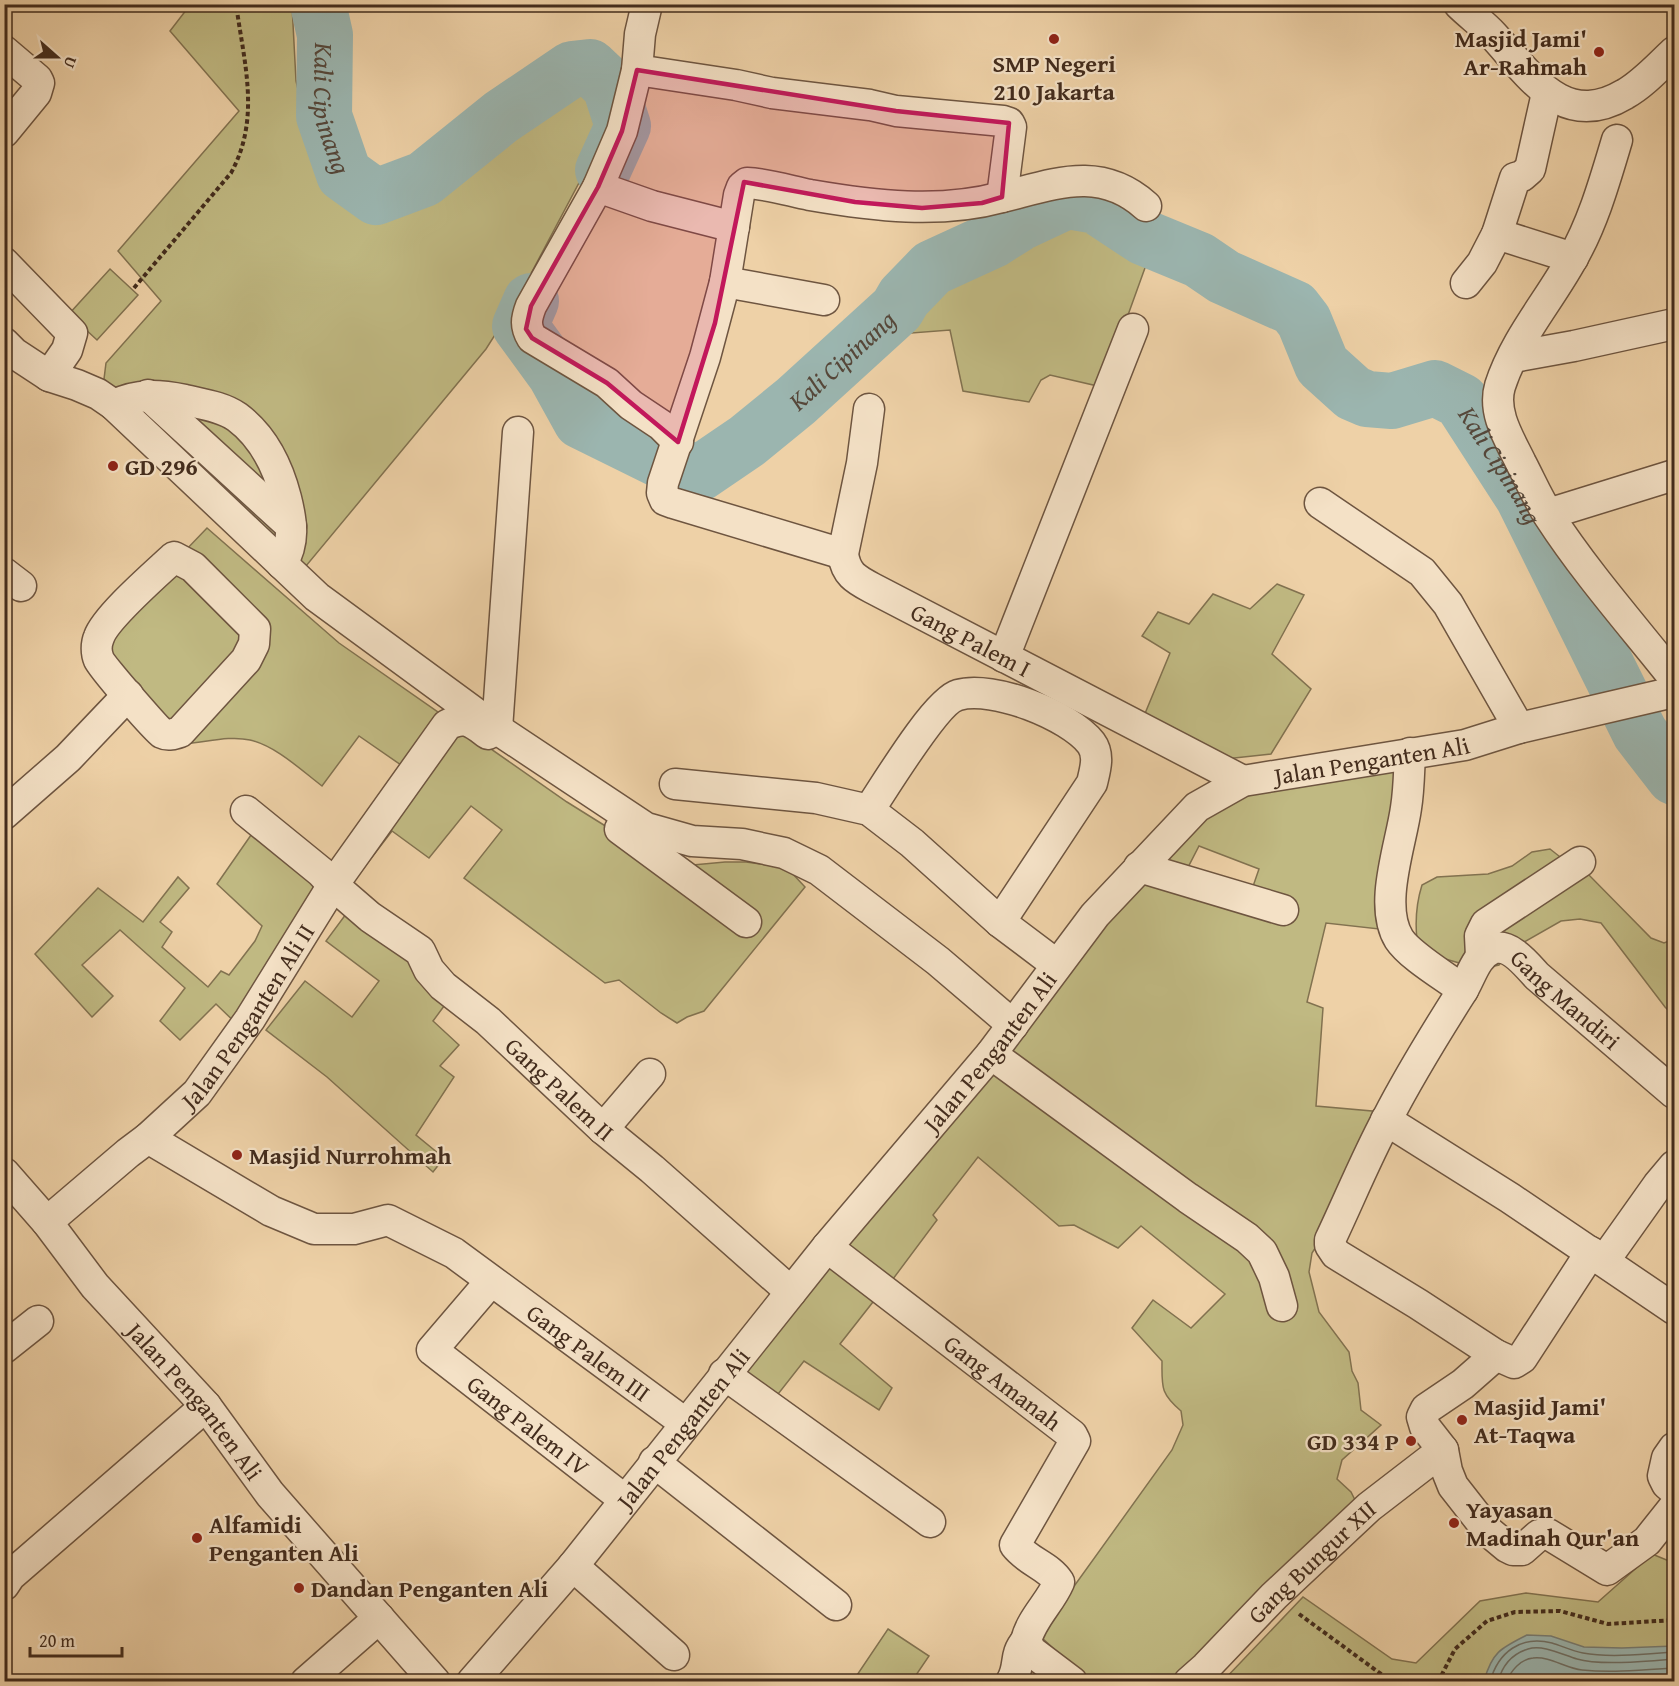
<svg xmlns="http://www.w3.org/2000/svg" width="1679" height="1686" viewBox="0 0 1679 1686" font-family="'Gentium Book Plus',serif">
<style>
.green{fill:#c0b982;stroke:#827250;stroke-width:1.5}
.water{fill:#9bb5af;stroke:#787e75;stroke-width:1.5}
.lines{fill:none;stroke-linecap:round;stroke-linejoin:round}
.shore{stroke:#6f7066;stroke-width:1.5}
.river{stroke:#9bb5af;stroke-width:56}
.minor-casing{stroke:#6e5540;stroke-width:33}
.path{stroke:#432c1d;stroke-width:4;stroke-dasharray:4.5 3;stroke-linecap:butt}
.minor{stroke:#f4e1c6;stroke-width:30}
.marked{fill:#c2185b;fill-opacity:0.2;stroke:#c2185b;stroke-width:4.5;stroke-linejoin:round}
.poi-dot{fill:#8f2418;stroke:#f4e1c6;stroke-width:2}
.labels{text-anchor:middle;dominant-baseline:central;stroke-width:4.5;stroke-linejoin:round;paint-order:stroke}
.poi-label{font-size:24px;font-weight:bold;fill:#432c1d;stroke:#f4e1c6;text-anchor:start}
.street-label{font-size:24px;fill:#432c1d;stroke:#f4e1c6}
.water-label{font-size:26px;font-style:italic;fill:#55473a;stroke:#f4e1c6}
</style>
<rect width="100%" height="100%" fill="#eed1a7"/>
<filter id="stains"><feTurbulence type="fractalNoise" baseFrequency=".00333" numOctaves="4"/><feColorMatrix values="0 0 0 0 .2 0 0 0 0 .09 0 0 0 0 .02 0 0 0 .5 -.17"/></filter>
<radialGradient id="worn" r=".72"><stop offset=".6" stop-color="#630" stop-opacity="0"/><stop offset="1" stop-color="#630" stop-opacity=".3"/></radialGradient>
<g class="green">
<path d="M190,5h102l4,76 19,83 51,45 68,-11 137,-111 24,11 16,17 -3,13 -91,172 -31,49 -180,217 -67,-64 -120,-106 -15,-17 2,-16 55,-62 -43,-50 121,-140 -69,-80z"/>
<path d="M1052,217l22,1 39,13 37,23 -48,133 -52,-12 -9,5 -12,22 -66,-11 -13,-61 -51,4 5,-17 25,-24 96,-62z"/>
<path d="M110,269l28,26 -41,45 -28,-26z"/>
<path d="M207,528l132,115 228,159 96,60 19,4 43,-4h21l28,4 15,4 16,17 -101,124 -17,6 -10,6 -16,-10 -42,-33 -14,3 -141,-105 38,-48 -31,-24 -42,52 -37,-27 -43,56 52,-122 -42,-29 -37,50c-21,-16 -46,-40 -72,-46 -21,-5 -46,3 -67,4l-98,-79 3,-13z"/>
<path d="M1277,584l27,11 -32,59 39,35 -40,65 -46,5 -81,-43 26,-63 -28,-17 16,-24 31,12 24,-30 37,15z"/>
<path d="M1410,760l-13,171 -71,-8 -19,79 16,6 -7,98 67,6 -48,104 -23,37 -3,19 10,40 30,40 3,19 6,12 3,27 20,15 -39,35 -5,19 14,13 4,8 -179,181h-88l-49,-46 133,-185 11,-25 -2,-14c-21,-18 -19,-24 -19,-50l-30,-33 21,-28 38,28 34,-34 -84,-68 -23,22 -44,-23 -15,1 -81,-69 -45,58 4,5 -50,67 -47,-34 300,-383 110,25 9,-26 -60,-23 -15,29 -37,-10 76,-83z"/>
<path d="M258,825l47,37 13,31 -75,137 -27,-26 -36,36 -20,-19 25,-33 -65,-58 -38,35 31,31 -21,21 -57,-63 63,-66 45,34 35,-45 11,11 -29,34 12,10 -10,15 46,40 13,-16 8,4 26,-34 7,-15 -45,-42z"/>
<path d="M1550,849l14,11 25,15 62,63 13,5 10,-4v77l-9,-9 -64,-84 -21,-4 -19,2 -51,29 -11,15 -14,3 -12,-1 -31,-9 -25,-18c-2,-19 -1,-36 5,-55l15,-8 51,-3 24,-8 20,-14z"/>
<path d="M349,910l67,40 34,48 -17,23 26,24 -19,21 14,11 -38,58 28,23 -11,14 -106,-95 -61,-47 39,-49 47,36 27,-36 -53,-40z"/>
<path d="M837,1258l43,35 -40,51 52,44 -13,22 -75,-49 -33,42 -32,-22z"/>
<path d="M1652,1554l22,9v118l-452,1 81,-85 89,62 24,4 64,-62 46,-8 72,9z"/>
<path d="M888,1629l41,27 -17,25h-59z"/>
</g>
<path class="water" d="M1527,1635l24,1 33,11 38,1 52,-2v35h-190c8,-29 17,-33 43,-46z"/>
<g class="lines">
<g class="shore">
<path d="M1490,1682c8,-30 31,-47 62,-39 10,3 20,8 31,10 26,5 64,1 91,-1"/>
<path d="M1498,1682c4,-16 14,-28 30,-33 15,-5 35,6 49,10 23,7 73,2 97,0"/>
<path d="M1507,1682c3,-11 14,-23 26,-24 17,-2 32,10 49,12 30,3 62,0 92,-2"/>
</g>
<g class="river">
<path id="s1" d="M318,4l7,31 -1,81 20,58 32,23 48,-18 77,-62 71,-48 18,-2 20,19 13,40 -20,44"/>
<path id="s2" d="M531,301l-11,25 35,48 26,47 77,38 42,14 47,-32 49,-40 101,-92 7,-12 28,-29 61,-28 27,-17 47,-22 29,5 47,31 56,23 25,17 70,31 10,13 18,44 31,28 14,6 25,2 43,-13 26,13 62,96 117,236 34,44"/>
</g>
<defs>
<g id="minor">
<path d="M647,4l-7,30 -3,36 -15,61 -24,56 -67,119c-5,13 -6,20 1,32l75,45 24,22 30,20 17,17"/>
<path d="M1459,4c11,11 24,20 34,31 37,40 70,96 132,59 18,-10 34,-28 49,-42"/>
<path d="M4,51l33,28 2,4 -3,10 -32,39"/>
<path d="M637,70l99,15 36,8 98,12 26,6 107,10 6,2 2,4 -9,70c53,-13 98,-32 144,9"/>
<path d="M1617,140c-12,40 -24,83 -45,119 -23,42 -57,80 -72,127 -8,27 10,54 21,77 9,17 17,36 28,53 37,57 83,109 125,162"/>
<path d="M598,187l54,19 82,21"/>
<path d="M1497,234l76,24"/>
<path d="M4,263l68,70 -5,17 -18,26"/>
<path d="M725,282l14,-87 3,-8 5,-4c21,1 43,8 63,12 64,11 130,19 192,2"/>
<path d="M1466,283l16,-20 15,-29 18,-56 7,-2 8,-7 17,-76"/>
<path d="M824,300l-99,-18 -20,75 -42,126 -1,10 3,7 8,3 170,51"/>
<path d="M4,343l10,10 35,23 28,9 21,9 16,11 203,192 180,132 149,99 46,13 50,3 42,9 35,17 119,91 75,64"/>
<path d="M1513,357l61,-11 100,-22"/>
<path d="M148,395l143,131"/>
<path d="M114,405c24,-12 46,-10 71,-5 17,4 38,7 52,17 27,20 41,50 49,81 6,24 9,44 -4,66"/>
<path id="s3" d="M869,409l-7,54 -19,91c3,20 12,25 29,34l371,193"/>
<path d="M1320,503l102,69 26,32 71,124"/>
<path d="M1548,514l126,-39"/>
<path d="M174,557l19,10 62,62 -1,15 -8,16 -66,72c-6,2 -12,4 -18,1 -5,-3 -61,-67 -63,-73 -3,-7 -3,-16 0,-23 7,-20 57,-63 75,-80z"/>
<path d="M4,573l17,13"/>
<path d="M1004,657l129,-328"/>
<path d="M497,729l21,-297"/>
<path d="M1410,753c-1,18 -1,37 -4,55 -5,37 -28,97 -7,131 11,17 47,38 64,51"/>
<path d="M675,784l141,14 53,12 43,33 88,79 57,43"/>
<path d="M869,810c15,-22 67,-109 89,-115 35,-10 111,20 133,48 9,12 4,27 1,40l-92,139"/>
<path id="s4" d="M246,811l75,61 12,13 37,32 50,34 9,19 14,16 45,35 115,108 49,40 139,123"/>
<path d="M4,814l64,-56 60,-63"/>
<path d="M620,829l126,93"/>
<path d="M1139,867l144,43"/>
<path d="M1481,956l-1,-20 6,-12 94,-62"/>
<path d="M991,1054l197,144 59,40 15,14 12,25 8,29"/>
<path d="M1386,1120l124,78 164,111"/>
<path d="M603,1129l47,-55"/>
<path id="s5" d="M148,1138l123,73 43,18h40l34,-9 66,33 231,170"/>
<path id="s6" d="M4,1173l43,49 48,64 111,120 64,88 165,188"/>
<path id="s7" d="M47,1222l81,-69 20,-15 49,-45 53,-74 83,-134 114,-160c19,-10 26,-2 41,9"/>
<path id="s8" d="M827,1247l245,188 3,6 -60,104c13,17 34,21 44,37 -9,21 -28,37 -33,59l5,10 41,31"/>
<path id="s9" d="M1591,1252l-69,106 -8,5 -18,-8 -78,-51 -82,-50 -6,-9v-5c19,-40 36,-82 57,-121 22,-43 48,-85 74,-126 10,-15 14,-37 31,-44 17,-7 35,16 45,27l137,117"/>
<path d="M1604,1261l54,-76 16,-19"/>
<path id="s10" d="M491,1281l-59,69 193,150"/>
<path d="M4,1348l34,-27"/>
<path d="M1496,1355l-33,29 -37,25 -4,8 3,10 18,23 4,21 6,15 36,46 18,15 6,3h9l17,-15 9,-1 59,36 40,-29 27,-34"/>
<path d="M724,1374l206,148"/>
<path d="M1674,1448l-7,10 -4,18 4,8 7,6"/>
<path d="M654,1462l182,143"/>
<path d="M573,1566l101,89"/>
<path d="M4,1585l6,-9 196,-170"/>
<path d="M306,1682l73,-64"/>
<path id="s11" d="M472,1682l101,-116 254,-319 164,-193 104,-139 102,-108 46,-26 222,-36 54,-17 155,-36"/>
<path d="M1011,1682c10,-16 2,-26 15,-41"/>
<path id="s12" d="M1189,1682l17,-15 68,-71 95,-89 74,-57"/>
</g>
</defs>
<use href="#minor" class="minor-casing"/>
<g class="path">
<path d="M134,288l97,-115c30,-55 13,-110 5,-169"/>
<path d="M1299,1614l93,68"/>
<path d="M1438,1682l17,-33 32,-28 28,-9 45,-1 48,13 66,-4"/>
</g>
<use href="#minor" class="minor"/>
</g>
<path class="marked" d="M637,70l259,41 113,12 -7,74 -20,6 -60,5 -67,-6 -111,-20 -29,141 -37,119 -71,-59 -75,-45 -6,-9 5,-23 67,-119 24,-56z"/>
<g class="poi-dot">
<circle cx="1054" cy="39" r="6"/>
<circle cx="1599" cy="52" r="6"/>
<circle cx="113" cy="466" r="6"/>
<circle cx="237" cy="1155" r="6"/>
<circle cx="1462" cy="1420" r="6"/>
<circle cx="1411" cy="1441" r="6"/>
<circle cx="1454" cy="1523" r="6"/>
<circle cx="197" cy="1538" r="6"/>
<circle cx="299" cy="1588" r="6"/>
</g>
<g class="labels">
<g class="poi-label">
<text x="1587" y="38" text-anchor="end">Masjid Jami'<tspan x="1587" dy="28">Ar-Rahmah</tspan></text>
<text x="1054" y="63" text-anchor="middle">SMP Negeri<tspan x="1054" dy="28">210 Jakarta</tspan></text>
<text x="125" y="466">GD 296</text>
<text x="249" y="1155">Masjid Nurrohmah</text>
<text x="1474" y="1406">Masjid Jami'<tspan x="1474" dy="28">At-Taqwa</tspan></text>
<text x="1399" y="1441" text-anchor="end">GD 334 P</text>
<text x="1466" y="1509">Yayasan<tspan x="1466" dy="28">Madinah Qur'an</tspan></text>
<text x="209" y="1524">Alfamidi<tspan x="209" dy="28">Penganten Ali</tspan></text>
<text x="311" y="1588">Dandan Penganten Ali</text>
</g>
<g class="street-label">
<text stroke="none"><textPath href="#s3" startOffset="306">Gang Palem I</textPath></text>
<text stroke="none"><textPath href="#s11" startOffset="1320">Jalan Penganten Ali</textPath></text>
<text stroke="none"><textPath href="#s9" startOffset="788">Gang Mandiri</textPath></text>
<text stroke="none"><textPath href="#s7" startOffset="290">Jalan Penganten Ali II</textPath></text>
<text stroke="none"><textPath href="#s11" startOffset="816">Jalan Penganten Ali</textPath></text>
<text stroke="none"><textPath href="#s4" startOffset="422">Gang Palem II</textPath></text>
<text stroke="none"><textPath href="#s5" startOffset="506">Gang Palem III</textPath></text>
<text stroke="none"><textPath href="#s8" startOffset="222">Gang Amanah</textPath></text>
<text stroke="none"><textPath href="#s6" startOffset="298">Jalan Penganten Ali</textPath></text>
<text stroke="none"><textPath href="#s10" startOffset="213">Gang Palem IV</textPath></text>
<text stroke="none"><textPath href="#s11" startOffset="330">Jalan Penganten Ali</textPath></text>
<text stroke="none"><textPath href="#s12" startOffset="172">Gang Bungur XII</textPath></text>
</g>
<g class="water-label">
<text stroke="none"><textPath href="#s1" startOffset="106">Kali Cipinang</textPath></text>
<text stroke="none"><textPath href="#s2" startOffset="452">Kali Cipinang</textPath></text>
<text stroke="none"><textPath href="#s2" startOffset="1281">Kali Cipinang</textPath></text>
</g>
</g>
<rect width="1679" height="1686" fill="none" stroke="#eed1a7" stroke-width="24"/>
<rect x="6" y="6" width="1667" height="1674" fill="none" stroke="#432c1d" stroke-width="3"/>
<rect x="12" y="12" width="1655" height="1662" fill="none" stroke="#432c1d" stroke-width="1.5"/>
<g transform="translate(57 57) rotate(111)" stroke="#f4e1c6" stroke-width="4.5" paint-order="stroke">
<path d="M0-4.5L10 22L0 15L-10 22Z" fill="#432c1d"/>
<text y="-9" font-size="16" font-weight="bold" text-anchor="middle" fill="#432c1d">U</text>
</g>
<path d="M30 1647v9h92v-9" fill="none" stroke="#432c1d" stroke-width="3"/>
<text x="39" y="1647" font-size="18" fill="#432c1d" stroke="#f4e1c6" stroke-width="4.5" paint-order="stroke">20 m</text>
<rect width="100%" height="100%" filter="url(#stains)"/>
<rect width="100%" height="100%" fill="url(#worn)"/>
</svg>
